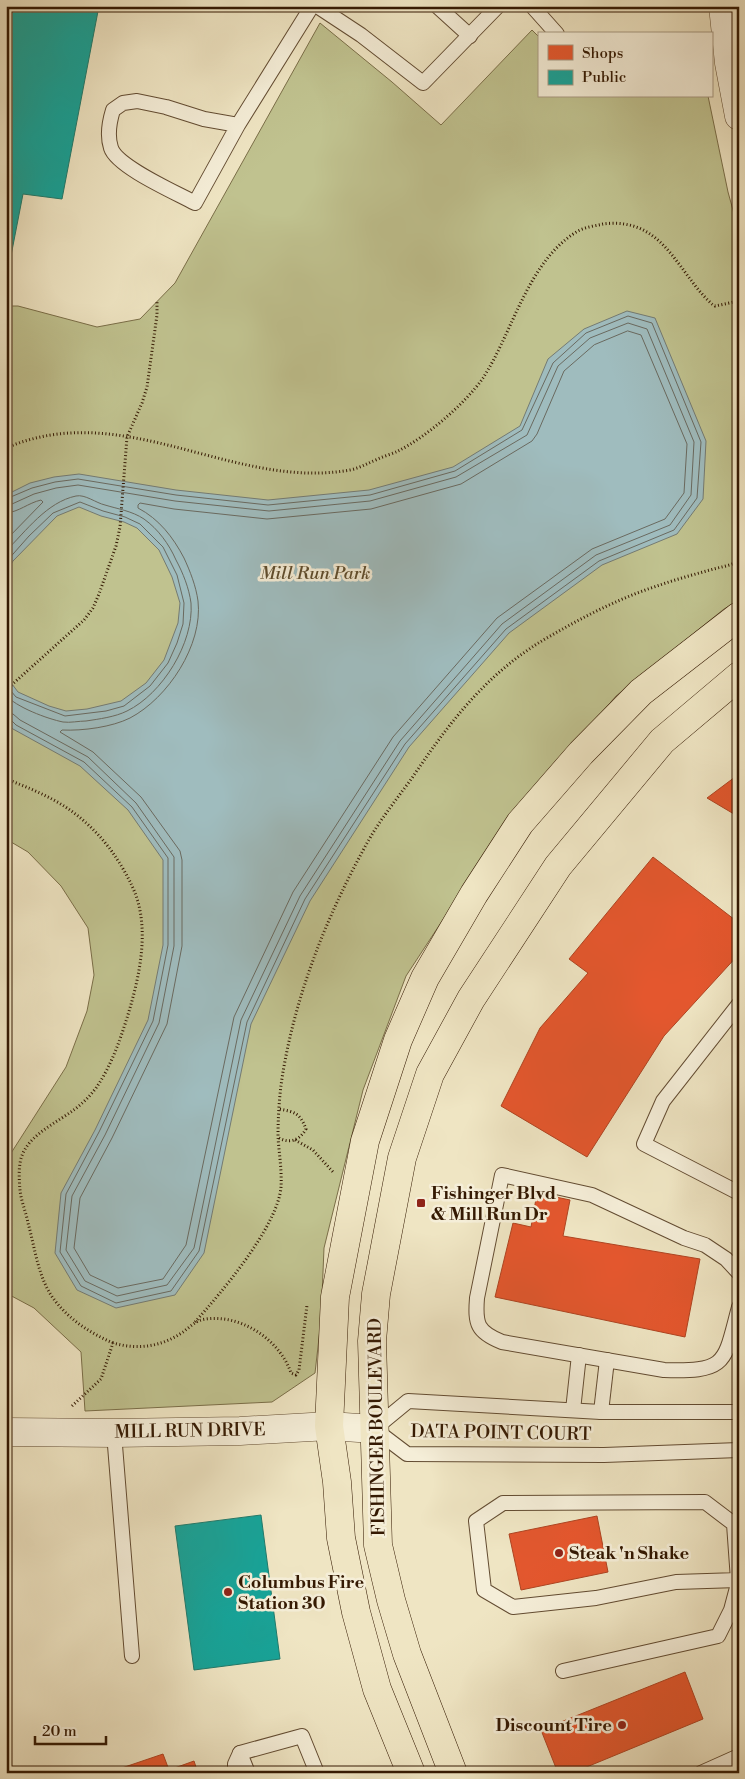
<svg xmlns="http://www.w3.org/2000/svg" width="745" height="1779" viewBox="0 0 745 1779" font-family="'Libre Bodoni',serif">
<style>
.green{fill:#c0c28f;stroke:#7a6e48}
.water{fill:#9fbcbe;stroke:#747b73}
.shops{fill:#e4572e;stroke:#af4421}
.public{fill:#17a398;stroke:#207a6b}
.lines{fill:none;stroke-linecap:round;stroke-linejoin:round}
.shore{stroke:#6a6a60;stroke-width:1}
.lane-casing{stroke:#634c32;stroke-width:16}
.street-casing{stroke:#634c32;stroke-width:29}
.primary-casing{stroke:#341902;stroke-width:29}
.path{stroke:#341902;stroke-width:3;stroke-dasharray:1 2.5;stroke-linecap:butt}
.lane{stroke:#f5eed8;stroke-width:14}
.street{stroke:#f5eed8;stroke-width:28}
.primary{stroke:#efe5c3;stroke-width:28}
.poi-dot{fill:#8f2418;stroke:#f5eed8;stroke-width:2}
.labels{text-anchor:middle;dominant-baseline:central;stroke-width:5;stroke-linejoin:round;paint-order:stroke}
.park-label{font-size:18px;font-style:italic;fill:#5e4c2c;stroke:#f5eed8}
.poi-label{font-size:18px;font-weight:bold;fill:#341902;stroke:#f5eed8;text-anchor:start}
.street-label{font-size:18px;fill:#341902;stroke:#f5eed8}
</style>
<rect width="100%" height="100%" fill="#efe5c3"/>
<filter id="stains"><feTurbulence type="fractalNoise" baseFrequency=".004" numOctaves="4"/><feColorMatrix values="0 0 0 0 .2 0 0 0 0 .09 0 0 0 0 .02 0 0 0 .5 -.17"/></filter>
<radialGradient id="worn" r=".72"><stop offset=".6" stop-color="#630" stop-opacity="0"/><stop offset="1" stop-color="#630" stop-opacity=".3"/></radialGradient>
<path class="green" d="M320,23l72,59 49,43 91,-95 7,7v59h169l20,96 11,40v368l-15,9 -108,87 -115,135 -95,145 -43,114 -39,158 -3,72 -6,53 -43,29 -187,9 -4,-59 -47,-44 -28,-15v-132l60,-94 21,-56 7,-36 -6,-47 -27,-42 -33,-34 -22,-13v-533h12l79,21 43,-8 35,-36z"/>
<path class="water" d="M627,311l28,7 51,123 -3,58 -26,35 -75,31 -93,68 -100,114 -99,154 -59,123 -47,229 -29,42 -59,13 -39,-18 -22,-37 6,-60 34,-63 53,-110 15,-75v-85l-35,-50 -48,-44 -67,-37 -7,-6v-47l12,16 31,14 17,5 21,-2 34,-8 25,-18 18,-23 14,-37 2,-20 -8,-26 -13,-27 -22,-22 -13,-6 -23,-6 -22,-9 -22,9 -44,45 -7,12v-78l24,-12 24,-6 25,-3 97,16 92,10 101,-10 84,-23 67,-41 28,-67 36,-30z"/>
<g class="shops">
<path d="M739,774v43l-32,-19z"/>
<path d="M653,857l86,66v31l-75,82 -77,121 -86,-51 39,-78 48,-55 -19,-14z"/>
<path d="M537,1193l33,7 -7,36 137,23 -15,78 -190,-40 18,-74 18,4z"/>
<path d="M597,1516l11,56 -87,18 -12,-56z"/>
<path d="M685,1672l18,47 -131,54h-14l-17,-43z"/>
<path d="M163,1754l6,16 25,-9 4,12h-91z"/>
</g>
<g class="public">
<path d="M6,6h93l-37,193 -39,-5 -14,72h-3z"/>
<path d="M261,1515l19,144 -86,11 -19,-144z"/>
</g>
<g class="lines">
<g class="shore">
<path d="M628,331l13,4 46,109 -3,49 -19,26 -73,30 -95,69 -104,119 -100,155 -59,125 -48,228 -23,34 -45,9 -28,-13 -16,-27 6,-50 32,-60 55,-114 15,-78v-86l-2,-9 -39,-54 -48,-45 -33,-20 2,-2c21,1 50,-3 68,-12 38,-20 73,-73 68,-117 -2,-15 -8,-30 -14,-43 -11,-21 -25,-39 -46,-50v-3l2,-2 34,6 93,10 104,-10 90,-25 71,-43 5,-7 27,-63 30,-26z"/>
<path d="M6,499l26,-11 23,-6 23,-3 98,16 92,10 102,-10 85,-24 67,-41 31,-67 33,-30 42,-17 24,7 49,119 -4,56 -23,32 -75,31 -93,68 -101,115 -100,155 -58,123 -48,229 -28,40 -55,12 -35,-17 -21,-34 6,-58 33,-62 54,-111 15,-76v-87l-36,-51 -48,-45 -68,-37 -5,-5 -5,-1"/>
<path d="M6,505l6,-1 22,-10 22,-6 22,-3 97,16 94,10 101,-10 86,-24 71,-42 31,-69 32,-28 38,-15 19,6 47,113 -3,53 -21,30 -74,30 -94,69 -102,117 -100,155 -59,124 -47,228 -27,37 -50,11 -32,-15 -19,-31 6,-54 33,-61 54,-112 15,-77v-89l-38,-54 -48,-46 -68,-37 -7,-6 -7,-1"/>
<path d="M6,513c13,-1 22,-10 35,-13l2,2 -37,38"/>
<path d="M6,551c20,-20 41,-49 70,-55 9,-2 20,7 29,9 13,4 27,6 39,14 14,10 25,25 32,41 7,13 13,28 15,43 3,40 -29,91 -64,108 -12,6 -28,8 -41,10 -7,0 -16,2 -23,1 -15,-3 -48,-15 -57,-27"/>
<path d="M6,562l23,-26 24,-23 27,-11 23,9 22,6 15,7 23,23 14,28 7,28 -1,21 -6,19 -9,20 -18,23 -26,20 -18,5 -41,5 -49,-19 -10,-12"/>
</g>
<defs>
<g id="lane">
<path d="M317,6l44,29 62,48 75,-77"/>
<path d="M437,6l33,30"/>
<path d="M532,6l25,28"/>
<path d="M238,125l-34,-6 -38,-12 -29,-6 -14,2 -10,7c-4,13 -6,26 -2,38 6,19 66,45 84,55l43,-78 74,-119"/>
<path d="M739,1004l-76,97 -19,43 95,49"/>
<path d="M739,1273l-13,-14 -21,-14 -21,-7 -92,-43 -90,-20 -25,123c-2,26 0,34 25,44l162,28c64,2 60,-7 75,-63"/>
<path d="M573,1410l6,-55"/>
<path d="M601,1412l6,-52"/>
<path d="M739,1412h-138l-193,-11 -34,28 33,25 197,1 135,-5"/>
<path d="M114,1433l18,223"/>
<path d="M705,1502l29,22 4,56 -62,2 -80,16 -83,9 -29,-17 -8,-69 27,-18z"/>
<path d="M563,1671l155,-35 13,-26 8,-30"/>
<path d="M240,1753l8,20"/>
<path d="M235,1773v-9l5,-11 62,-17 15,37"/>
<path d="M701,1773l38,-17"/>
</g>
<g id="street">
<path d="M723,6l6,57 10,53"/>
<path d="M6,1432l108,1 126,-2 89,-5 45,3"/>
</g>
<g id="primary">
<path d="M411,1773l-34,-84 -21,-77 -15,-74 -4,-56 -8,-56 6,-129 30,-156 33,-101 27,-62 49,-84 46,-71 61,-70 60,-61 98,-76"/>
<path d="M453,1773l-46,-119 -16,-54 -13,-55 -6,-204 4,-47 26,-136 28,-84 41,-75 87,-133 104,-125 77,-65"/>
</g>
</defs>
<use href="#lane" class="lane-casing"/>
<use href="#street" class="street-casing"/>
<use href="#primary" class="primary-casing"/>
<g class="path">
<path d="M6,448c118,-51 227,43 344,22 10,-2 18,-7 28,-11 6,-3 14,-5 20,-8 28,-14 67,-47 85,-73 30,-46 45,-118 95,-147 7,-4 17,-5 25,-7 14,-2 30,0 42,7 28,15 43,52 67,73l3,2 24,-5"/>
<path d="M6,690l78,-70 9,-12 6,-14 17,-48 4,-19 7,-90 15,-34 5,-16 10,-72v-14"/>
<path d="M6,779c21,8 43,17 61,29 18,12 34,28 46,45 7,10 14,22 19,33 18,37 9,84 -2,122 -8,27 -18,57 -34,80 -6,8 -13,15 -21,21 -17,13 -43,24 -52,44 -5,11 -4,25 -3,37 1,11 6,22 8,33 7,25 10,54 25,75 15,21 37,35 60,45"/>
<path d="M279,1138c11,6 21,2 27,-9 -6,-16 -11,-17 -27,-20"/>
<path d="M295,1140l18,10 21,23"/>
<path d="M195,1322c26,-29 83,-96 86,-135 1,-17 -2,-34 -3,-50 0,-26 2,-51 7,-76 14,-75 44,-149 81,-216 13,-24 30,-45 46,-67 39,-58 77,-108 140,-143 33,-19 68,-37 105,-49 17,-6 35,-11 53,-16 10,-3 20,-4 29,-9"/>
<path d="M72,1406l29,-27 12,-36c25,7 48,4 70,-11 7,-5 13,-12 23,-13 35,-5 74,21 85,54l5,2 3,-5 8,-65"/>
</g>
<use href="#lane" class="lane"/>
<use href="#street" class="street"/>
<use href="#primary" class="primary"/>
</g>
<g class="poi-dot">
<rect x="416" y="1198" width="10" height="10" rx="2.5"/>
<circle cx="559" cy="1553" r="5"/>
<circle cx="228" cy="1592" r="5"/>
<circle cx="622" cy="1725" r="5"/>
</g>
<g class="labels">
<g class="park-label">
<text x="315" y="573">Mill Run Park</text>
</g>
<g class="poi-label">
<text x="431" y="1193">Fishinger Blvd<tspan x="431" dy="21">&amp; Mill Run Dr</tspan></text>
<text x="569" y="1553">Steak 'n Shake</text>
<text x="238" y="1582">Columbus Fire<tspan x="238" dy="21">Station 30</tspan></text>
<text x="612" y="1725" text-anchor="end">Discount Tire</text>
</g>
<g class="street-label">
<text transform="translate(377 1427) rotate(-91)">FISHINGER BOULEVARD</text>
<text transform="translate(190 1431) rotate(-1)">MILL RUN DRIVE</text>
<text transform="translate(501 1433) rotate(1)">DATA POINT COURT</text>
</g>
</g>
<rect width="745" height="1779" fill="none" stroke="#efe5c3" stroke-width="25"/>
<rect x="8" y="8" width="730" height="1764" fill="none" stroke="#341902" stroke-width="2.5"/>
<rect x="12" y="12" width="720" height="1754" fill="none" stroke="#341902"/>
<rect x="538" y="32" width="175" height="65" fill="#f5eed8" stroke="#a89982"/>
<rect x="548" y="45" width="25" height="15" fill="#e4572e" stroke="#a89982"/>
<text x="582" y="58" font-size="15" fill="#341902">Shops</text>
<rect x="548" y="70" width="25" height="15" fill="#17a398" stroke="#a89982"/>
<text x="582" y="82" font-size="15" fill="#341902">Public</text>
<path d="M35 1736v8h71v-8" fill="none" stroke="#341902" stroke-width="2.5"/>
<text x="42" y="1736" font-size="15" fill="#341902" stroke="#f5eed8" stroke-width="4" paint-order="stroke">20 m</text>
<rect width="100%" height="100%" filter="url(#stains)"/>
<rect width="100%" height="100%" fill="url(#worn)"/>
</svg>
